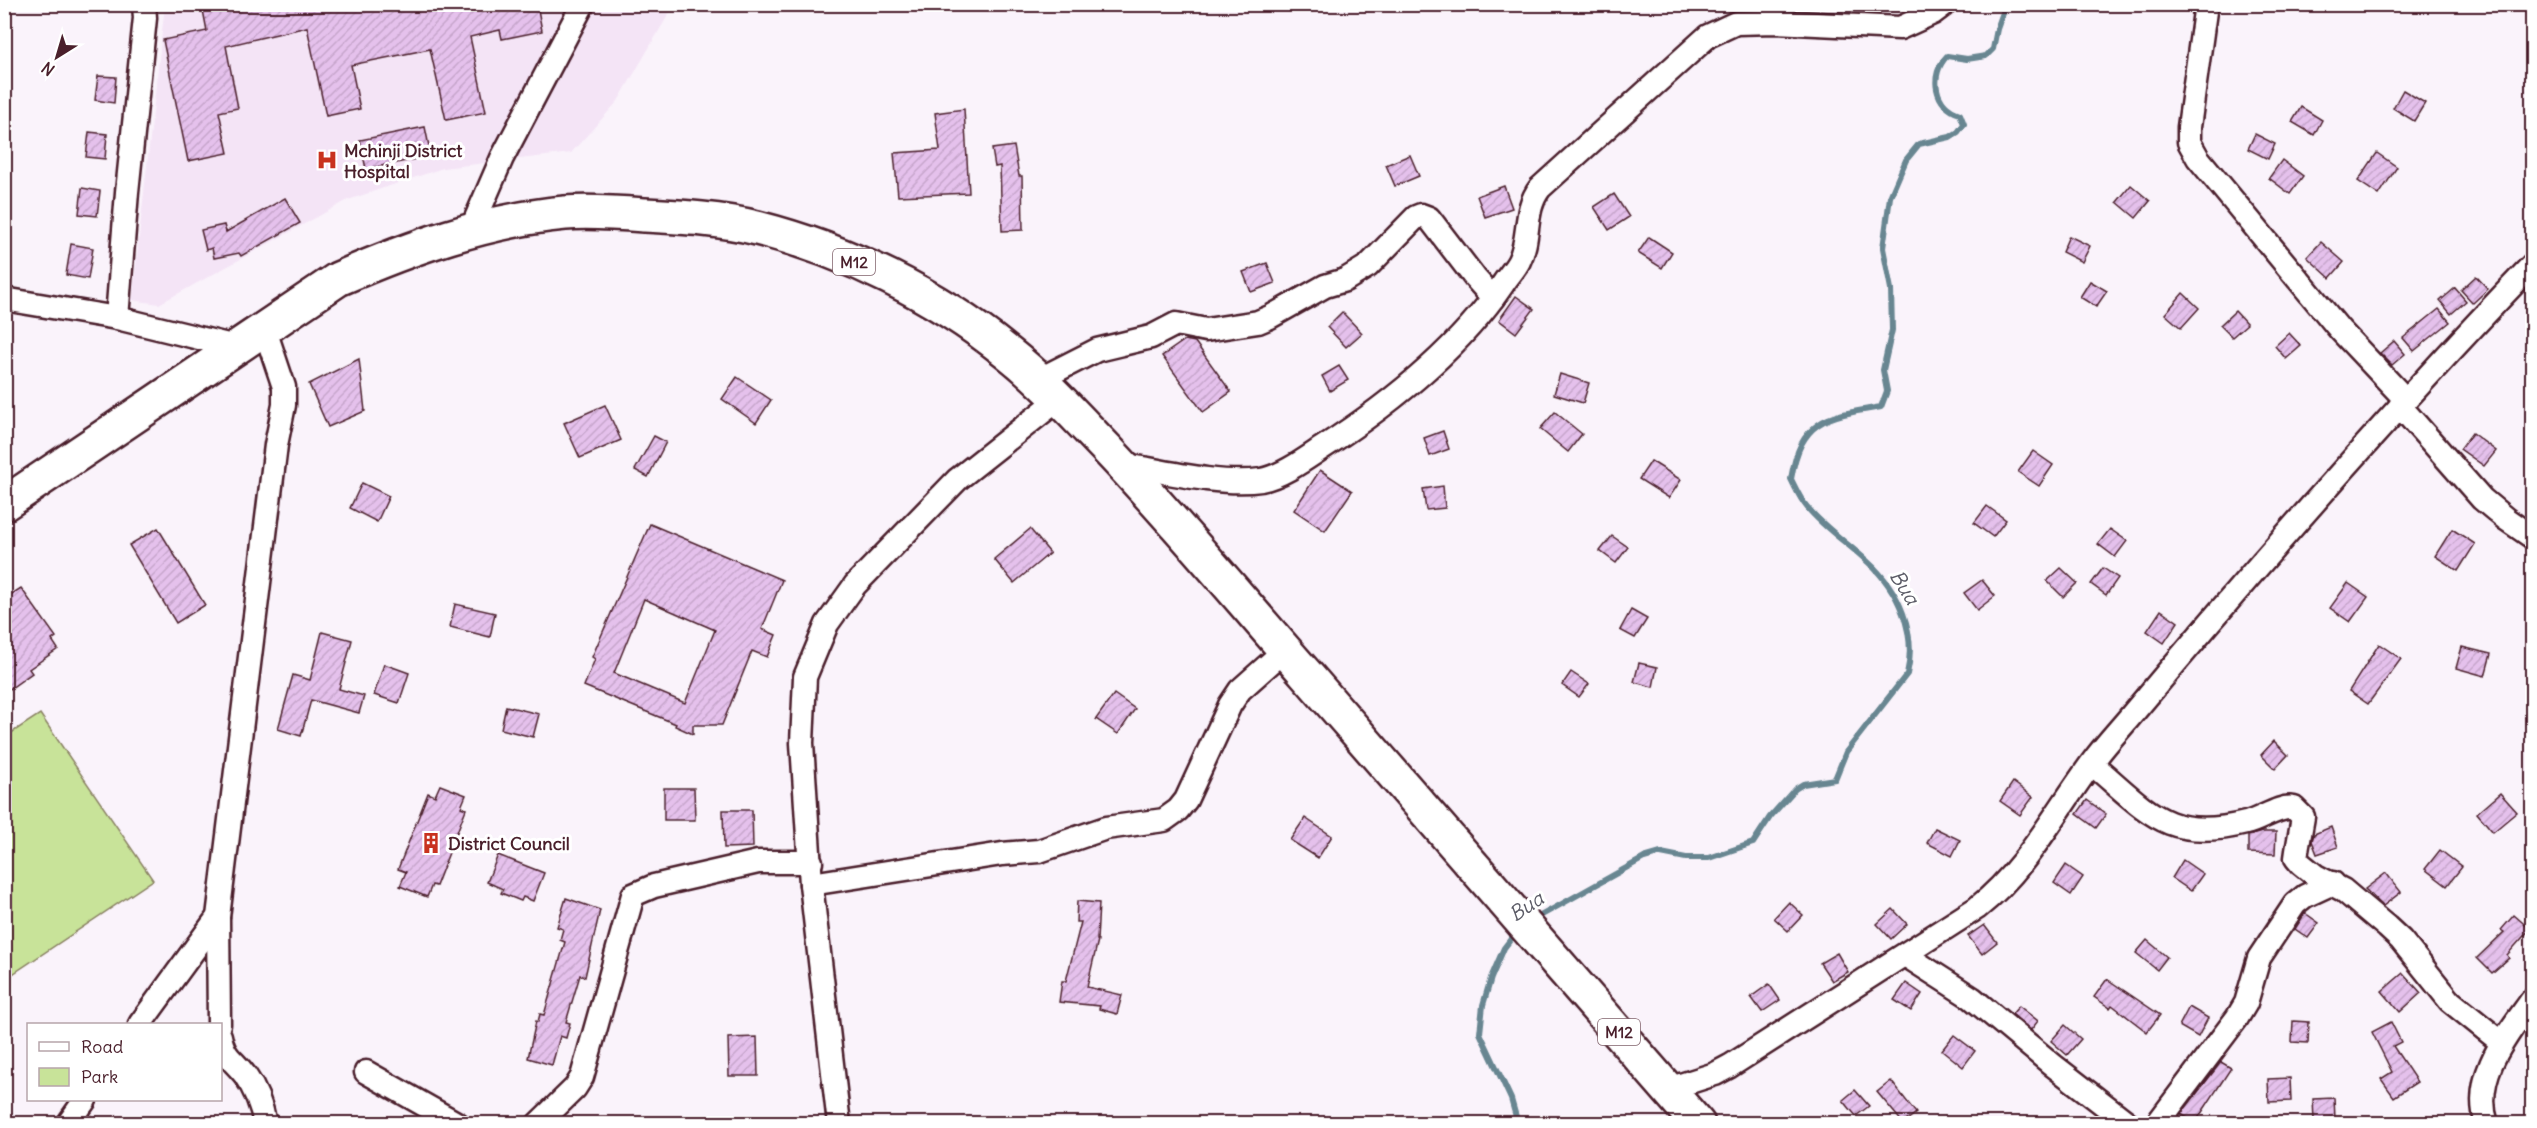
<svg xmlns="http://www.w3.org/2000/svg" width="2537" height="1128" viewBox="0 0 2537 1128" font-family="Delius,sans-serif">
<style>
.built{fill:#f4e4f6}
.park{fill:#c8e399;stroke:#898162;stroke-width:1.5}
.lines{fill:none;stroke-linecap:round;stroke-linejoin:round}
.stream{stroke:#678691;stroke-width:6}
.building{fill:url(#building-hatch);stroke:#4a1f2b;stroke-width:1.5;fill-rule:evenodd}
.minor-casing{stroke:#4a1f2b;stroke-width:27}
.trunk-casing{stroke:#4a1f2b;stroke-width:38}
.minor{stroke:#fff;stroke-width:22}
.trunk{stroke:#fff;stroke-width:33}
.labels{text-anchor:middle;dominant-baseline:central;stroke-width:6;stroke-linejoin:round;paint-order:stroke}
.shield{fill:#fff;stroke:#80626b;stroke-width:1.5}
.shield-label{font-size:16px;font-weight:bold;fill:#4a1f2b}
.poi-label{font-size:18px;font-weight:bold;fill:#4a1f2b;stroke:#fff;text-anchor:start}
.water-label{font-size:20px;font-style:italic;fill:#5b5b66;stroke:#fff}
</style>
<defs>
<pattern id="building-hatch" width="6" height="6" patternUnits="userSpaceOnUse" patternTransform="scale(1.5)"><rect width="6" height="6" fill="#e5c1ec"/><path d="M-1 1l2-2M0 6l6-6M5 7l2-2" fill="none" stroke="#c6a5cb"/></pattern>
</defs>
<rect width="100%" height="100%" fill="#faf3fb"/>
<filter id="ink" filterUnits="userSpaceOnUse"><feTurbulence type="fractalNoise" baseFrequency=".0167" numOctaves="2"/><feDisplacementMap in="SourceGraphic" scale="12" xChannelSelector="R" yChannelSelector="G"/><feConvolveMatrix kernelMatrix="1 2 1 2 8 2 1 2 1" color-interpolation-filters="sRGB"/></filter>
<g filter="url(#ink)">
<path class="built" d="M165,5h509l-56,96 -47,52 -128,15 -95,32 -189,104 -27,-4z"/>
<path class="park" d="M40,714l113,166 -148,99v-242z"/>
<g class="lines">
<g class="stream">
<path d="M1533,920l111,-62 17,-5 25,5h23l44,-15 17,-26 25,-28 8,-5 32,-5 11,-27 61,-78c10,-41 -8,-84 -39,-112 -20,-19 -43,-33 -61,-55 -7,-8 -11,-18 -16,-28 10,-60 35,-63 90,-72l6,-16 -4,-21 9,-40 -1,-41 -8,-41 7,-51 16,-37 13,-16 31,-7 8,-5 6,-8 -4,-10c-26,-8 -31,-39 -13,-58l20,3 19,-3 7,-7 4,-20 9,-25"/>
<path d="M1517,931l-13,17 -13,30 -8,27 -3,28 31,66 7,25"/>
</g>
</g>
<g class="building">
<path d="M227,4h310l5,27 -40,8 -2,-9 -30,7 16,75 -40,8 -16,-71 -79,16 9,44 -34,7 -19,-89 -81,19 12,62 -19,4 9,41 -40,8 -25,-121 44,-9 -4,-21z"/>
<path d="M98,76l18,1 -2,26 -19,-3z"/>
<path d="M2403,90l22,13 -11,18 -21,-13z"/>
<path d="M2301,107l21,13 -8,15 -22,-13z"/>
<path d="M964,109l5,84 -71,3 -4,-43 46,-3 -5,-37z"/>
<path d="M425,127l6,29 -65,13 -6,-29z"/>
<path d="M89,132l18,2 -2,25 -19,-2z"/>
<path d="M2255,134l20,10 -7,15 -20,-10z"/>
<path d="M1014,146l5,30h3l1,54 -21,1 -2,-65 -5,1 -3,-18z"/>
<path d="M2377,153l20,14 -18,28 -21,-14z"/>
<path d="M1410,155l9,21 -24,10 -9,-21z"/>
<path d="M2282,160l21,16 -13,18 -21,-16z"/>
<path d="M2131,185l19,16 -14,17 -19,-16z"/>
<path d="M1504,186l8,22 -27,9 -8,-21z"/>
<path d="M82,188l18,3 -3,25 -18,-2z"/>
<path d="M1614,194l15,23 -20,13 -15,-23z"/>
<path d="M285,198l15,25 -59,33 -2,-3 -25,5 -2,-10 -6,2 -5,-20 23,-5 2,7z"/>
<path d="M2069,236l21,10 -8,16 -20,-10z"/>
<path d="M1649,237l23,15 -10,16 -24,-15z"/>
<path d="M2321,242l23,20 -14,16 -23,-21z"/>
<path d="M71,244l22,4 -5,31 -22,-4z"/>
<path d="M1267,263l8,20 -24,9 -8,-20z"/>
<path d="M2476,276l12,13 -15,14 -12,-13z"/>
<path d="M2090,281l17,10 -11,16 -16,-10z"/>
<path d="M2455,288l11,13 -15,13 -11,-13z"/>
<path d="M2183,293l16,15 -18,20 -16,-14z"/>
<path d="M1516,296l18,13 -18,24 -17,-13z"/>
<path d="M2439,309l11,13 -36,29 -11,-13z"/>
<path d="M2235,311l12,13 -15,13 -12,-12z"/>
<path d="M1342,312l20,21 -16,14 -19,-20z"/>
<path d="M2289,333l12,13 -15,13 -11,-13z"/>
<path d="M1185,340l10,2 36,50 -28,20 -41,-56z"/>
<path d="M2394,341l11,13 -13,11 -12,-12z"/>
<path d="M359,359l6,52 -37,16 -19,-43z"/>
<path d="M1339,366l9,14 -18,11 -8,-15z"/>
<path d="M1560,374l29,9 -6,20 -29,-9z"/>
<path d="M737,377l34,23 -15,23 -34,-24z"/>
<path d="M605,405l16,35 -41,18 -16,-35z"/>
<path d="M1555,412l27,22 -14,18 -28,-23z"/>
<path d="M1443,431l6,18 -19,7 -6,-18z"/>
<path d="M2472,433l24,18 -12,15 -24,-17z"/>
<path d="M654,436l12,6 -18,35 -13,-7z"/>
<path d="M2033,451l20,14 -14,21 -21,-14z"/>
<path d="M1651,461l30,19 -12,18 -30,-19z"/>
<path d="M1320,470l32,21 -27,40 -31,-21z"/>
<path d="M362,483l27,13 -12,26 -27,-14z"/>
<path d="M1443,486l2,22 -19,2 -3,-21z"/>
<path d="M1987,506l19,14 -13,17 -19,-14z"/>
<path d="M650,524l132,56 -20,49 14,6 -9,22 -15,-6 -30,74h-29v9l-18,-8 1,-2 -92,-38 11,-27 -3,-2zM644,599l71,31 -30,73 -71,-30z"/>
<path d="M158,528l47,77 -29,18 -47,-78z"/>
<path d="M1030,529l20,24 -36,30 -20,-24z"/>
<path d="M2110,529l17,12 -12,16 -17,-13z"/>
<path d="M2452,529l23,15 -17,27 -23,-15z"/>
<path d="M1612,536l16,11 -12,16 -16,-12z"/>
<path d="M2061,568l16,15 -14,14 -16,-16z"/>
<path d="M2103,568l15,10 -12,17 -15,-11z"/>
<path d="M1982,580l13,16 -18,14 -13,-17z"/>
<path d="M2348,583l20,14 -18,25 -20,-14z"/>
<path d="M21,588l35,49 -4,3 6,9 -29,20 3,4 -28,20v-94z"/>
<path d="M455,604l40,9 -5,24 -40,-10z"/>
<path d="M1631,610l16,9 -12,19 -15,-8z"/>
<path d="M2161,610l17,12 -14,21 -17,-12z"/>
<path d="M322,632l30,8 -13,49 25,7 -5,17 -48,-13 -10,36 -23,-7 15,-54 17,5z"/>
<path d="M2379,644l22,15 -33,45 -19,-13z"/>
<path d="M2462,647l29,7 -6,22 -29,-8z"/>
<path d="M1639,663l18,4 -4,20 -19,-5z"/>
<path d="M384,664l25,9 -10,30 -25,-8z"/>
<path d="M1571,672l18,12 -10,13 -17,-12z"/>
<path d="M1114,694l21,15 -17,25 -22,-15z"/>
<path d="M506,706l33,8 -6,23 -32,-8z"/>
<path d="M2274,741l14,14 -13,14 -14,-14z"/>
<path d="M2013,782l20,15 -13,18 -20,-14z"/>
<path d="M440,785l26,10 -5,12 5,2 -30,77 -4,-1 -5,12 -27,-11 6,-14 -8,-3 30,-76 7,3z"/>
<path d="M664,788h30l1,32h-31z"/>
<path d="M2500,793l17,19 -24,20 -16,-19z"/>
<path d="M2087,800l19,14 -10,14 -19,-14z"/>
<path d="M723,810h29l1,37 -29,1z"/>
<path d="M1305,818l27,18 -14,22 -28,-18z"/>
<path d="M2331,827l7,20 -21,7 -5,-13 2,-7z"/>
<path d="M1935,828l25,12 -8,16 -25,-13z"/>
<path d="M2262,832h14l-1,22 -27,-1v-17z"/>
<path d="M2440,850l22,17 -15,19 -22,-17z"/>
<path d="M498,855l46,18 -11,28 -10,-4 -2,4 -20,-8 2,-4 -16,-7z"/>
<path d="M2183,860l20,14 -12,17 -19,-13z"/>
<path d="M2066,865l17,12 -12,18 -17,-12z"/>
<path d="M2386,873l15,19 -18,14 -18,-17z"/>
<path d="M566,898l34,12 -15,67 -5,-2 -14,47 4,1 -4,15 -6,-2 -8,29 -24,-7 8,-37 2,1 2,-8 4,1 21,-73 -5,-2 3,-11 -6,-2z"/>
<path d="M1077,901l22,2 -2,37h1l-11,47 35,8 -5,19 -18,-5 1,-3 -41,-4 3,-21h4l15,-59h-5z"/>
<path d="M1789,902l14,13 -15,16 -14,-13z"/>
<path d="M1893,909l14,15 -16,15 -14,-15z"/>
<path d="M2305,913l14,10 -11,15 -13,-9z"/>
<path d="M2514,915l16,14 -23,26 2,3 -17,15 -15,-15 27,-26 -3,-2z"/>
<path d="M1984,925l13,17 -15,12 -14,-18z"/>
<path d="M2147,940l20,17 -10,13 -21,-17z"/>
<path d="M1837,953l11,19 -16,9 -12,-18z"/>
<path d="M2403,973l18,20 -21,19 -18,-21z"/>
<path d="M2107,979l53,36 -13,17 -35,-27 -2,3 -16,-11z"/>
<path d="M1906,983l16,11 -11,17 -17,-11z"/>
<path d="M1769,984l11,16 -18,12 -11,-15z"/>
<path d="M2019,1006l19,15 -7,9 -19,-16z"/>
<path d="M2189,1007l19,11 -10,19 -19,-11z"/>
<path d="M2293,1021l16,1 -1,21 -16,-1z"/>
<path d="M2391,1022l10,20 -8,4 24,36 -23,15 -13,-18 11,-7 -20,-40z"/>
<path d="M2065,1025l16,14 -14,16 -16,-14z"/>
<path d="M1954,1035l21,16 -12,16 -21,-17z"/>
<path d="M757,1037l1,39h-29l-1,-38z"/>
<path d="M2221,1062l10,6 -36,55 -14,-9z"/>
<path d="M2290,1078l1,23 -22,1 -1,-23z"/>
<path d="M1891,1081l25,32 -13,10 -26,-31z"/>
<path d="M1855,1090l14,16 -13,10 -13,-16z"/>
<path d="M2334,1098l1,21 -21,1 -1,-21z"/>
</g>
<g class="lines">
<defs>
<g id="minor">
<path d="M2206,4l-17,123v15l9,16 142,172 66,70"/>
<path d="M470,232l32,-74 81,-154"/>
<path d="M4,299l113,19 119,29"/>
<path d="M117,318l10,-126 18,-174 -1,-14"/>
<path d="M1038,380l59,-30 54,-13 25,-13 30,6 52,-8 12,-5 55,-31 20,-6 23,-14 48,-49 5,-2 8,3 46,60 18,20"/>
<path d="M2400,406l82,93 24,20 26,18"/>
<path d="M1121,464c41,7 100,22 140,16 21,-4 43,-20 61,-32 67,-43 136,-98 181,-164 5,-8 12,-15 16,-23 12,-24 4,-51 21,-73l168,-152 28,-13 39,-1 125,6 33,-15 12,-9"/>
<path d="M2092,764c56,47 75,79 154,59 15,-3 33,-18 48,-15l9,9 -6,34 -1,7 5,6 15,12 27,14 44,37 14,13 49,61 51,41"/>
<path d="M811,884l191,-30 37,-3 67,-23 58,-8 14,-10 8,-10 44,-95 10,-15 45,-40"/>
<path d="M1905,955l67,43 82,68 75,58"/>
<path d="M140,1024l78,-107"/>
<path d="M219,1024l-1,-107 58,-472 8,-40v-18l-20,-60"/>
<path d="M220,1036c4,22 13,23 25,39 10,14 17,32 20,49"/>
<path d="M366,1072l92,52"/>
<path d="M1668,1089l47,-15 15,-8 247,-158c52,-41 80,-100 120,-152 10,-13 21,-25 32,-38 130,-155 263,-307 403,-453"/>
<path d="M68,1124l17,-24"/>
<path d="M538,1124l37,-36 7,-11 51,-182 21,-9 104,-24h53"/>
<path d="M839,1124l-28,-240 -9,-141 3,-66 22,-53 28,-39 103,-106 101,-80"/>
<path d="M2157,1124l80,-106 9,-15 13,-45 36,-54 10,-8 28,-13"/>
<path d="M2487,1124c-16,-47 20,-89 45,-124"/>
</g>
<path id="trunk" d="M4,504l334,-225c71,-31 149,-59 227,-66 26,-2 53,0 79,2 38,2 77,4 113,13 90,23 178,66 250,124 37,29 68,64 101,98 68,72 132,149 198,224 130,150 261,300 392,450"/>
</defs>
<use href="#minor" class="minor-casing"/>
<use href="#trunk" class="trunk-casing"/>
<use href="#minor" class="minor"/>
<use href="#trunk" class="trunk"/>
</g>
</g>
<defs>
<symbol id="hospital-bare" viewBox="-9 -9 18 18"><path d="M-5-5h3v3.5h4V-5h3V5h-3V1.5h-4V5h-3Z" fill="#c8321e" stroke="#fff" stroke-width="2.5" paint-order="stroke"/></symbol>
<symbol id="building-bare" viewBox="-9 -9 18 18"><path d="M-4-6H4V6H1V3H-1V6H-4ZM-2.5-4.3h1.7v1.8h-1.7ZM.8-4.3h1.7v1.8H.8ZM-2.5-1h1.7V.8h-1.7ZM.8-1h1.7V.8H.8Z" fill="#c8321e" stroke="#fff" stroke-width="2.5" paint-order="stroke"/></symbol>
</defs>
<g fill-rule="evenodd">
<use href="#hospital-bare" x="312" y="145" width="30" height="30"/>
<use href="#building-bare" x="416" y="828" width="30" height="30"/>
</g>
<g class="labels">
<g class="shield">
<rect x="833" y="249" width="42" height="26" rx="4.5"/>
<rect x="1598" y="1019" width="42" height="26" rx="4.5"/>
</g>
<g class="shield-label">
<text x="854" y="262">M12</text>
<text x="1619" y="1032">M12</text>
</g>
<g class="poi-label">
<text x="344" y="150">Mchinji District<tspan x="344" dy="21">Hospital</tspan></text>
<text x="448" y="843">District Council</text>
</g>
<g class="water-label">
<text transform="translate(1905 587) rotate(58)">Bua</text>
<text transform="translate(1526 906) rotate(-34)">Bua</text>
</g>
</g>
<rect width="2537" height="1128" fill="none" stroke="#fff" stroke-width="24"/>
<rect x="12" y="12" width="2513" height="1104" fill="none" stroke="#4a1f2b" stroke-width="2" filter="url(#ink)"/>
<rect x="27" y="1023" width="195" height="78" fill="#ffffff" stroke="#b7a5aa" stroke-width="1.5"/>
<rect x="39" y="1042" width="30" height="9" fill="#ffffff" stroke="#b7a5aa" stroke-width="1.5"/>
<text x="81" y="1053" font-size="18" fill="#4a1f2b">Road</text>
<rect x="39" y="1068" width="30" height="18" fill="#c8e399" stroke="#b7a5aa" stroke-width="1.5"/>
<text x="81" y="1083" font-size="18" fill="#4a1f2b">Park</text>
<g transform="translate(57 57) rotate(217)" stroke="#ffffff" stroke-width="4.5" paint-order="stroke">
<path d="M0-4.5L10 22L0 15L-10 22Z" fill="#4a1f2b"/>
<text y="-9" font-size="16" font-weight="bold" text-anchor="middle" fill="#4a1f2b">N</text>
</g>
</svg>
